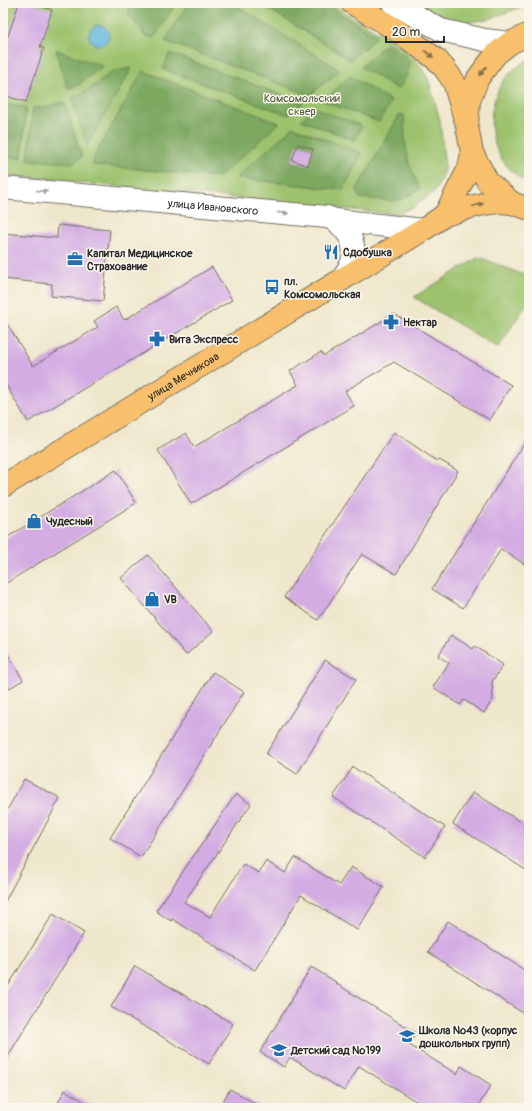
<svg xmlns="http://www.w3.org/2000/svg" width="532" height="1111" viewBox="0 0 532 1111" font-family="Pangolin,sans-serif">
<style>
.green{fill:#9cc26d;stroke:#64764c}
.forest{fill:#7da860;stroke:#546a46}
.water{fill:#5fb5db;stroke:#457083}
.building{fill:#d3ace3}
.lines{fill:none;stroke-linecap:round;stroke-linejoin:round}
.minor-casing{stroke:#706d63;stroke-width:24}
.major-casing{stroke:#706d63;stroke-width:24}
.minor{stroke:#fff;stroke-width:22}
.major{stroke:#f8bf6c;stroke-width:22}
.oneway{fill:#876e48}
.oneway2{fill:#a0a0a0}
.labels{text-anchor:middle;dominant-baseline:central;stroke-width:3;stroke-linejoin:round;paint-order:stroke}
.park-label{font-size:11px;fill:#4d583f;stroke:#fbf7ec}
.street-label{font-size:11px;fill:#2b2b2b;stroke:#fbf7ec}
.poi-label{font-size:11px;font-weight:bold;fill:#2b2b2b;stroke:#fbf7ec;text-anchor:start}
</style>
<rect width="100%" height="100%" fill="#fbf7ec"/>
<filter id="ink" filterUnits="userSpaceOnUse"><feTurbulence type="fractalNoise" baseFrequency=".025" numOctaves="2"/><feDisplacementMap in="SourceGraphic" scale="8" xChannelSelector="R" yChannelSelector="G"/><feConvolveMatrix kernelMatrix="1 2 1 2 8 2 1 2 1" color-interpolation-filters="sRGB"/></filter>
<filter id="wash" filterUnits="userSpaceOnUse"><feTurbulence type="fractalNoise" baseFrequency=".012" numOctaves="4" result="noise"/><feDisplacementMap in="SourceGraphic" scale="16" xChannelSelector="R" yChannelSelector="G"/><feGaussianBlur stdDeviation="0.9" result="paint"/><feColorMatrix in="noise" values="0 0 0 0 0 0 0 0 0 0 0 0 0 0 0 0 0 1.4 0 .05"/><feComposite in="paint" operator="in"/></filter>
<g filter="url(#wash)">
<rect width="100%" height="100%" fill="#efe7cc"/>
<g class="green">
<path d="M3,3h327l72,44 16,16 10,15 12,42 5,47 -5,15 -5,9 -21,16 -19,7 -392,-39z"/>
<path d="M408,3h121v1l-40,15 -27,4 -22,-3z"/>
<path d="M529,59v124c-38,-19 -48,-64 -27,-100 6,-10 17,-18 27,-24z"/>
<path d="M479,257l50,20v23l-31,48 -84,-51z"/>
</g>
<g class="forest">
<path d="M128,3h48l-22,35 -10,-3 -3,-7 -11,-10z"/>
<path d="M188,3h44l108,67 -30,25 -145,-54z"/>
<path d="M259,3h64l54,33 -26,24z"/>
<path d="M387,43c8,6 26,14 22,26 -2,7 -7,14 -11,20l-37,-22z"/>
<path d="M56,50l47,16 -25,19 -10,4z"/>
<path d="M170,53l133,50 -15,12 -125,-46z"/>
<path d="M132,68l-45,78 -15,-47 23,-14 18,-14z"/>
<path d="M143,71l136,52 -60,54 -126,-12 1,-8z"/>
<path d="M350,76l41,25 -12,21 -56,-21z"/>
<path d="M64,102l18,55 -9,6 -45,-3 5,-52 14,-1z"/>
<path d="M3,104l23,3 -4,51 -19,-2z"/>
<path d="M315,108l47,18 -7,14 -54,-20z"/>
<path d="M400,114l4,1 1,27 4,22 11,25 -18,10 -9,2 -34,-3 -2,-9z"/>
<path d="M293,127l69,26 -19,37 -107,-12z"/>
</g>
<circle class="water" cx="99" cy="35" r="10"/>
<g id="blocks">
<g class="building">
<path d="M19,3h12l21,7 -12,37 4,1 -18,54 -23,-7v-61l5,2z"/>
<path d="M298,144l15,5 -5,17 -16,-6z"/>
<path d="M58,225l52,5 -7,71 -52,-5 1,-12 -49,-5v-46l54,5z"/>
<path d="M212,267l20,33 -204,122 -25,-42v-63l30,49 65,-39 -4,-6 22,-14 8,13z"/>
<path d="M394,314l117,71 -21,35 -96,-58 -49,29 9,15 -163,98 -33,-54 28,-17 8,14 104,-62 -8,-14 31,-19 3,4z"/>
<path d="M394,432l43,29 1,-2 20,12 -62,103 -34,-20 -44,66 -34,-23z"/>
<path d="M529,436v131l-28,-18 -38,59 -31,-19z"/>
<path d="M116,470l20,33 -133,82v-45z"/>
<path d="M148,555l65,76 -27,24 -65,-77z"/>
<path d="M451,635l22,14 2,-3 28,19 -11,17 1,17 -9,14 -20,-13 -4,5 -27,-18 16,-24 -11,-7z"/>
<path d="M3,646l20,34 -20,12z"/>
<path d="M325,660l31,19 -59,95 -31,-20z"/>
<path d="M213,672l31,20 -103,165 -31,-19z"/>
<path d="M353,767l92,60 -20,30 -92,-60z"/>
<path d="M24,779l36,19 -57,107v-87z"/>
<path d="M473,792l56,35v45l-76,-48z"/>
<path d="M236,794l15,10 -67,98 26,15 33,-53 16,9 7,-12 19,12 10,-16 44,28 12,-18 33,20 -27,43 -56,-35 -46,75 -83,-51 -1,2 -15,-10z"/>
<path d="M53,914l31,19 -81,131v-70z"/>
<path d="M448,921l81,52v44l-101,-65z"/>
<path d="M135,966l98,58 -24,40 -98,-57z"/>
<path d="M311,967l25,15 -1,1 81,50 -7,12 48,29 4,-8 30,19 -14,23h-50l-68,-42 -15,25 -54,-34 -6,10 -24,-15z"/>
<path d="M230,1089l33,19h-44z"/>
<path d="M65,1090l30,18h-40z"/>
</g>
</g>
</g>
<g filter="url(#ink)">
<use href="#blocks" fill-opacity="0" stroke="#706d63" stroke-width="1"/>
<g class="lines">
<defs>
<g id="minor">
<path d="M393,3l48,27 44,10 25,3"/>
<path id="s1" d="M3,188l324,29 8,3 88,10"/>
<path d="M335,220c12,10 21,21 18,38 -1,7 -7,14 -10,21"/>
</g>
<g id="major">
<path d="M352,3l46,28 39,29 8,9 9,13 11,37"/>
<path d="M529,34l-19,9 -14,11 -18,24 -9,23 -2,25 5,27 16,29 24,21 17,6"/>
<path d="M445,215l24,-47 3,-15"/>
<path id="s2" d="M3,486l420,-256 22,-15 26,-8 12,-3 15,-2 14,1"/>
</g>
</defs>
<use href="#minor" class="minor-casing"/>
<use href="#major" class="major-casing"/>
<use href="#minor" class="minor"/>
<use href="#major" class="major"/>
</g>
<defs><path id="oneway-solid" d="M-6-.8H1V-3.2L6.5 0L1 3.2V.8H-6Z"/></defs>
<g class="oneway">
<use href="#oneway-solid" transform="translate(429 54) rotate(38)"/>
<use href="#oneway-solid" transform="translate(483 71) rotate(127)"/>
<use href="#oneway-solid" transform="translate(478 205) rotate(-15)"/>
</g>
<g class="oneway2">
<use href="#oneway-solid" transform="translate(42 191) rotate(5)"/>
<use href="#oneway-solid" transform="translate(283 213) rotate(5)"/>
</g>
</g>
<defs>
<symbol id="restaurant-bare" viewBox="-9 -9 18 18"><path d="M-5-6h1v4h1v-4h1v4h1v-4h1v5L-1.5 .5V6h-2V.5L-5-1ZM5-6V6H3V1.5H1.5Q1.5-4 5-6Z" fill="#1f6fb2" stroke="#fbf7ec" stroke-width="2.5" paint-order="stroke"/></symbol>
<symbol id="office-bare" viewBox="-9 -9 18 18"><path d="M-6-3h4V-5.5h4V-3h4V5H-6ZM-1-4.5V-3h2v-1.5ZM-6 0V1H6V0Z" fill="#1f6fb2" stroke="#fbf7ec" stroke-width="2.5" paint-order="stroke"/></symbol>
<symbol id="bus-bare" viewBox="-9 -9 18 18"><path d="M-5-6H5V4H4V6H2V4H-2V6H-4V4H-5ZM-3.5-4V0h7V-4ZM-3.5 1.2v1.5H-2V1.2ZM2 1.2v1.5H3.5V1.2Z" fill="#1f6fb2" stroke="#fbf7ec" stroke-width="2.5" paint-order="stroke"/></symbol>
<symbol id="pharmacy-bare" viewBox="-9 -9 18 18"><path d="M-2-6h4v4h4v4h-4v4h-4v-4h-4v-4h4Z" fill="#1f6fb2" stroke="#fbf7ec" stroke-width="2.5" paint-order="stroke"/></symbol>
<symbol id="shop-bare" viewBox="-9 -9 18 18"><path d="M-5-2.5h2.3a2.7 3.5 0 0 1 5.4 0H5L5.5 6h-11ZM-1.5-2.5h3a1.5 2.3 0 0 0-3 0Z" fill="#1f6fb2" stroke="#fbf7ec" stroke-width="2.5" paint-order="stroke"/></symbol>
<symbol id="school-bare" viewBox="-9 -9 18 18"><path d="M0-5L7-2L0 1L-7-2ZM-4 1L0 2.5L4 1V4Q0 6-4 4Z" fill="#1f6fb2" stroke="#fbf7ec" stroke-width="2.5" paint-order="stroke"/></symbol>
</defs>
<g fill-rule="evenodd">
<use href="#restaurant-bare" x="320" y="241" width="22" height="22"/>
<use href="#office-bare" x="64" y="248" width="22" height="22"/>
<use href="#bus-bare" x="261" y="276" width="22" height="22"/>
<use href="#pharmacy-bare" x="380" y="311" width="22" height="22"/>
<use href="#pharmacy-bare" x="146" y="328" width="22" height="22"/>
<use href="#shop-bare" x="23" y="510" width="22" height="22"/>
<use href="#shop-bare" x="141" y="588" width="22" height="22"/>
<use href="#school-bare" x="396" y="1025" width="22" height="22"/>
<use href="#school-bare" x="268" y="1039" width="22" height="22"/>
</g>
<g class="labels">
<g class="park-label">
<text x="302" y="98">Комсомольский<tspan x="302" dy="13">сквер</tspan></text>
</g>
<g class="street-label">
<text stroke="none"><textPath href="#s1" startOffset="211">улица Ивановского</textPath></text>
<text stroke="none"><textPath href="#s2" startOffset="211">улица Мечникова</textPath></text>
</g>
<g class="poi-label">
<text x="343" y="252">Сдобушка</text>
<text x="87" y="253">Капитал Медицинское<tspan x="87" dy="13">Страхование</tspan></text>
<text x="284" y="281">пл.<tspan x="284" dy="13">Комсомольская</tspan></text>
<text x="403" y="322">Нектар</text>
<text x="169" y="339">Вита Экспресс</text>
<text x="46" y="521">Чудесный</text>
<text x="164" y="599">VB</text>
<text x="419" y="1030">Школа №43 (корпус<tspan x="419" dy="13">дошкольных групп)</tspan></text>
<text x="291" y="1050">Детский сад №199</text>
</g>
</g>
<rect width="532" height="1111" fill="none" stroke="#fbf7ec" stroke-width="16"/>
<path d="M386 36v6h58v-6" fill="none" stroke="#2b2b2b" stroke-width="2"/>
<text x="392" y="36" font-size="12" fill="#2b2b2b" stroke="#fbf7ec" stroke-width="3" paint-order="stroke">20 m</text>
</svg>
